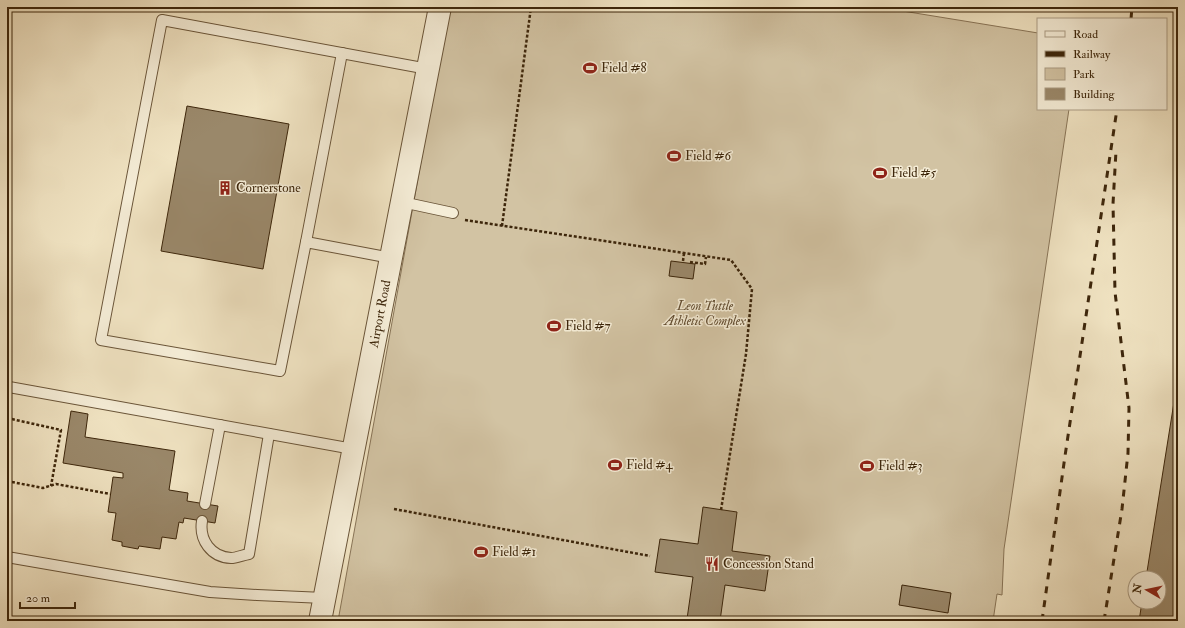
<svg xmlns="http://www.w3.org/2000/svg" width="1185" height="628" viewBox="0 0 1185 628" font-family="'IM FELL Double Pica',serif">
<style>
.green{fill:#d2c3a3;stroke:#887457}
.building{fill:#9a886a;stroke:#3d260b}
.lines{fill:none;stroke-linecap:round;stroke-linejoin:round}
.service-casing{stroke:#6a5539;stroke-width:12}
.tertiary-casing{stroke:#6a5539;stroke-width:24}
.path{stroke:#3d260b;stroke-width:2.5;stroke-dasharray:3 2;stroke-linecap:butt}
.service{stroke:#f5edd7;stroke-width:10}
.tertiary{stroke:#f5edd7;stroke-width:22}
.rail{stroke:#3d260b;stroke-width:3;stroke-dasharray:7 7;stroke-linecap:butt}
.labels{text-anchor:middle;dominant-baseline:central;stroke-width:3;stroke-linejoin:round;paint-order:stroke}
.poi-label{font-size:13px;fill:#3d260b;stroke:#f5edd7;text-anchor:start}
.park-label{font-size:13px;font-style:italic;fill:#624d31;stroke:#f5edd7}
.street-label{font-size:13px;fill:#3d260b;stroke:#f5edd7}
</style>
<rect width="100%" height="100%" fill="#f0e3c2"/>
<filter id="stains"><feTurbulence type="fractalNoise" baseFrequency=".005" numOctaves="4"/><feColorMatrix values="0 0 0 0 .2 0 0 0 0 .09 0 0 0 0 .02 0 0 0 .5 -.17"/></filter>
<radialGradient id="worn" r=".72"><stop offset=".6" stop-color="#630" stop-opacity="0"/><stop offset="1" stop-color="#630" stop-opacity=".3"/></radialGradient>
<path class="green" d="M449,7h429l160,26v76h31l-65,440 -2,46 -5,-1 -4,27h-655z"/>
<g class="building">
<path d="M187,106l102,18 -26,145 -102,-18z"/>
<path d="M671,261l24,3 -2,15 -24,-3z"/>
<path d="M1178,377v244h-39l3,-19h17v-24h-13z"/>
<path d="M71,411l17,3 -3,23 90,14 -6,39 19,3 -1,8 31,5 -3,17 -31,-5 -1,5 -4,-1 -3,17 -14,-2 -2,12 -21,-3 -1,3 -16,-3v-4l-10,-2 4,-27 -8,-1 5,-35 10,1v-5l-60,-10z"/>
<path d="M703,507l34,5 -5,39 38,5 -5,35 -40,-6 -5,36h-16l-17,-2 6,-42 -38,-5 5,-33 38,5z"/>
<path d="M902,585l49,8 -3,20 -49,-8z"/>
</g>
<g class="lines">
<defs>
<g id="service">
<path d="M402,202l51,11"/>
<path d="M306,242l36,-189"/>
<path d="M391,258l-85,-16 -26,129 -179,-31 61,-320 266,49"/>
<path d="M9,387l344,62"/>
<path d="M205,504l15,-79"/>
<path d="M202,521c-3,19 9,36 29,37 5,0 12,-3 18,-4l20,-120"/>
<path d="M7,557l203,35 47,3 67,3"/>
</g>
<g id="tertiary">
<path id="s1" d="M320,621l120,-614"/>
</g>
</defs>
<use href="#service" class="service-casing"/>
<use href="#tertiary" class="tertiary-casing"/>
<g class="path">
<path d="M465,220l266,40 21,29 -6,65 -25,156"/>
<path d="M502,226l29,-219"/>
<path d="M683,261l1,-8"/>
<path d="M690,262l15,2 1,-7"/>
<path d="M7,418l54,12 -10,56"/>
<path d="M7,481l36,7 13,-4 54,10"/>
<path d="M394,509l256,47"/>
</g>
<use href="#service" class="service"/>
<use href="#tertiary" class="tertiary"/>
<g class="rail">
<path d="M1178,7v1"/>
<path d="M1131,19l1,-12"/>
<path d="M1042,621l23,-165 52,-347"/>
<path d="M1104,621l18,-112 6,-56 1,-45 -14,-116 -2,-88 3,-53"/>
</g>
</g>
<defs>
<symbol id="stadium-bare" viewBox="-9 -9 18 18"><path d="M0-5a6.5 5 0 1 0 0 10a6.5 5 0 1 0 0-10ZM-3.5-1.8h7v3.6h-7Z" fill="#8f2418" stroke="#f5edd7" stroke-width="2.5" paint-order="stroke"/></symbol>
<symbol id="building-bare" viewBox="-9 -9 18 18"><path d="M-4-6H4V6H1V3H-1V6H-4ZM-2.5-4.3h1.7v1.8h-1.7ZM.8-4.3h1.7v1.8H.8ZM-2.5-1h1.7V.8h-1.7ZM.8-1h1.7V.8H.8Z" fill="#8f2418" stroke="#f5edd7" stroke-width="2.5" paint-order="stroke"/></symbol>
<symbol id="restaurant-bare" viewBox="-9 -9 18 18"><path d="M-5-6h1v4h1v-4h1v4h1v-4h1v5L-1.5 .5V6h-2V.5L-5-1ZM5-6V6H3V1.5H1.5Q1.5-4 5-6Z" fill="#8f2418" stroke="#f5edd7" stroke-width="2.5" paint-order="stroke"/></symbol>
</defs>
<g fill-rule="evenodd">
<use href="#stadium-bare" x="580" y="58" width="20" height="20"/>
<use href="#stadium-bare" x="664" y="146" width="20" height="20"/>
<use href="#stadium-bare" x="870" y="163" width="20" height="20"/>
<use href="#building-bare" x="215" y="178" width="20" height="20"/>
<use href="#stadium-bare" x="544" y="316" width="20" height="20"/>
<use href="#stadium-bare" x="605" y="455" width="20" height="20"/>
<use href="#stadium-bare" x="857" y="456" width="20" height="20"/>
<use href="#stadium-bare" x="471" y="542" width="20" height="20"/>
<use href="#restaurant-bare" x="702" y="554" width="20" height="20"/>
</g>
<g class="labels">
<g class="poi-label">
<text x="601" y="68">Field #8</text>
<text x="685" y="156">Field #6</text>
<text x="891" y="173">Field #5</text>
<text x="236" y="188">Cornerstone</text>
<text x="565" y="326">Field #7</text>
<text x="626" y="465">Field #4</text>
<text x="878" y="466">Field #3</text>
<text x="492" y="552">Field #1</text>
<text x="723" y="564">Concession Stand</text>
</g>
<g class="park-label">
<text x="705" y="306">Leon Tuttle<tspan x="705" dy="15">Athletic Complex</tspan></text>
</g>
<g class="street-label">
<text stroke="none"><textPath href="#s1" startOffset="313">Airport Road</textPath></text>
</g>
</g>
<rect width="1185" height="628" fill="none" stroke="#f0e3c2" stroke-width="24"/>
<rect x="8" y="8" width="1169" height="612" fill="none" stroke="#3d260b" stroke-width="2"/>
<rect x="12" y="12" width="1161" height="604" fill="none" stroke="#3d260b"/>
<rect x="1037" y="18" width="130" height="92" fill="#f5edd7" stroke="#ab9d85"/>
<rect x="1045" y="31" width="20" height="6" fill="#f5edd7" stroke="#ab9d85"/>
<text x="1073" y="38" font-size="12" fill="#3d260b">Road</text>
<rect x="1045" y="51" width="20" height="6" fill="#3d260b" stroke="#ab9d85"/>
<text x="1073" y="58" font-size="12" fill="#3d260b">Railway</text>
<rect x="1045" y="68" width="20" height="12" fill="#d2c3a3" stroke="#ab9d85"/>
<text x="1073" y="78" font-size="12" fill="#3d260b">Park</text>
<rect x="1045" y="88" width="20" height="12" fill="#9a886a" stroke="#ab9d85"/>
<text x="1073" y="98" font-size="12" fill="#3d260b">Building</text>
<g transform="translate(1147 590) rotate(279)"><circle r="19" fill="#f5edd7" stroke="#ab9d85"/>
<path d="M0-3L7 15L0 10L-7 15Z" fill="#8f2418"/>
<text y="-6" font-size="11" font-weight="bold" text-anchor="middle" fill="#3d260b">N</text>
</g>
<path d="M20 602v6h55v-6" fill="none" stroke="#3d260b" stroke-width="2"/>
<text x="26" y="602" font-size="12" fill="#3d260b" stroke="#f5edd7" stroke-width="3" paint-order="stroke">20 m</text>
<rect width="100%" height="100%" filter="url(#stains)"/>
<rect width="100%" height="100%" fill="url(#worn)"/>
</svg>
